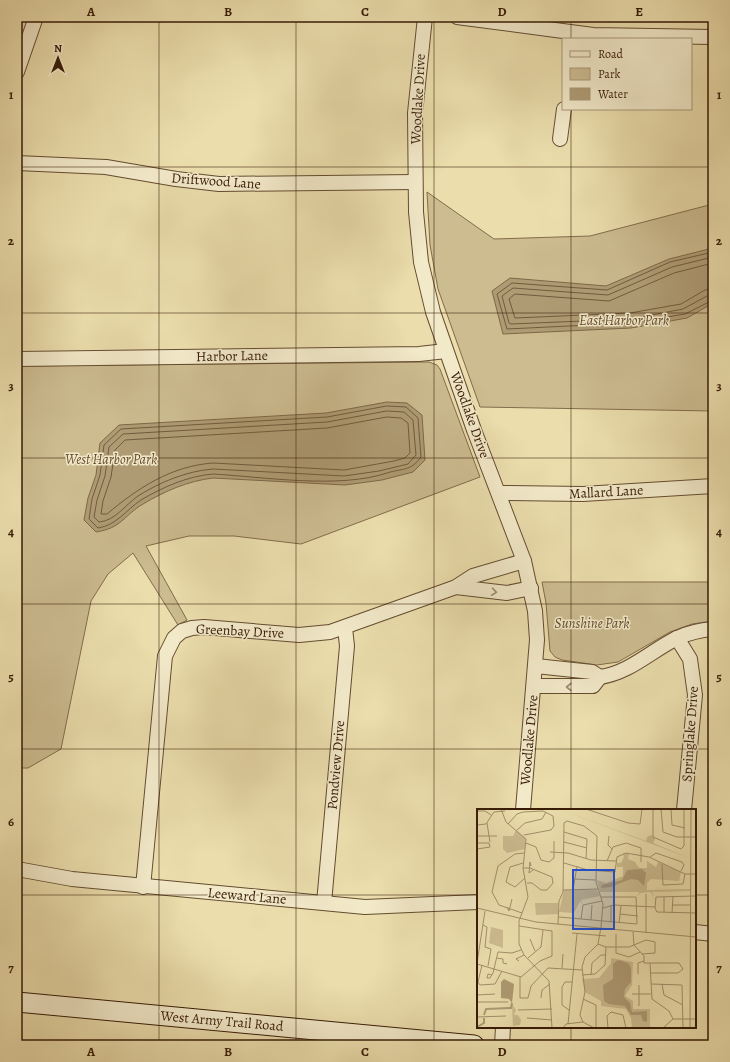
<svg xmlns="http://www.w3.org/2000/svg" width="730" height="1062" viewBox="0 0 730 1062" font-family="Alegreya,serif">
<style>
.green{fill:#ccbc90;stroke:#826c4b}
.water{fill:#ae9b74;stroke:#7e6848}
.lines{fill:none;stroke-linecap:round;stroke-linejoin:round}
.shore{stroke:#725b3d;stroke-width:1}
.minor-casing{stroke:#644c30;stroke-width:16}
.secondary-casing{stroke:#371b06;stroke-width:21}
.minor{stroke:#f2e9c9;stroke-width:14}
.secondary{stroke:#f2e9c9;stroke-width:19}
.oneway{stroke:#9e8c71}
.grid{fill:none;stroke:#371b06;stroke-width:1;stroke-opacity:0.55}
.labels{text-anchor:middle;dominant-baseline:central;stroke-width:3;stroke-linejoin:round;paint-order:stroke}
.street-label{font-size:14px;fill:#371b06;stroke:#f2e9c9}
.park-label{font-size:14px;font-style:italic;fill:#644b2f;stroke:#f2e9c9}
.inset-river{fill:none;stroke:#ae9b74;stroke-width:2}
.inset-road{fill:none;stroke:#a38f6a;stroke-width:1}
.view{fill:#1d4ed8;fill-opacity:0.15;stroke:#1d4ed8;stroke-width:2}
.inset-edge{fill:none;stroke:#371b06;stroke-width:2}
.neatline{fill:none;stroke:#371b06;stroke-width:1.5}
.grid-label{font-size:13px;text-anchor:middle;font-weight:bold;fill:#371b06}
</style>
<rect width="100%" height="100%" fill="#ebddac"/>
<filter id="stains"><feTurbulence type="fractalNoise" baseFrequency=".005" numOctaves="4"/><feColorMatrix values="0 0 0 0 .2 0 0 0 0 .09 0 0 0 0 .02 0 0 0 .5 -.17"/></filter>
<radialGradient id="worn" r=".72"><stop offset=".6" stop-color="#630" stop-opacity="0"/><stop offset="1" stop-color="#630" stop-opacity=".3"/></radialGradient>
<g class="green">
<path d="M427,192l67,47 96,-3 123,-32v207l-233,-4 -42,-118 -8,-44z"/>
<path d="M429,362l8,3 3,4 40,108 -179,67 -67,-8h-45l-43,10 41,74 -9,5 -45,-72 -25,21 -17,27 -30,148 -33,19h-11v-402z"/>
<path d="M542,582h171v39l-21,3 -22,8 -52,30 -21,3 -35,-5 -7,-3 -5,-6 -4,-48z"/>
</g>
<g class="water">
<path d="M713,248v55l-26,15 -56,10 -128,6 -11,-43 18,-13 96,8 63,-27z"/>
<path d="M387,402l20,1 15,12 3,45 -12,12 -31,8 -37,5 -132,-7c-25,3 -48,13 -70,26 -20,12 -21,24 -47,28l-12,-12 4,-22 8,-23 4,-32 19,-18 207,-12z"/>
</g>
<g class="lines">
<g class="shore">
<path d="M713,252l-43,10 -63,28 -95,-7 -15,11 10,35 124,-6 54,-9 28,-14"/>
<path d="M713,257l-41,10 -64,28 -95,-7 -11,8 7,27 2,1 120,-5 52,-10 24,-13 6,-1"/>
<path d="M713,263l-39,10 -65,28 -94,-7 -6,5 6,19 115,-5 51,-9 24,-14 8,-1"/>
<path d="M387,406l19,1 12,11 3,39c-11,15 -19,11 -34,16 -48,16 -123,4 -174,1 -25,2 -50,13 -72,26 -15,10 -24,25 -43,28l-9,-9 3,-20 8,-24 4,-30 17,-16 206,-12z"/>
<path d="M387,411l17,1 9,8 3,35 -8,9 -29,7 -35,5 -131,-7c-26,2 -53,13 -75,27 -13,9 -23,25 -39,26l-5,-5 3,-17 8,-24 4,-29 14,-13 204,-12z"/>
<path d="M387,417l14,1 7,5 2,30 -5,5 -11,3 -50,9 -131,-7c-42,3 -75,25 -106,51h-6l2,-13 8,-24 4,-27 10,-10 202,-12z"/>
</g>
<defs>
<g id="minor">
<path d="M425,17l-10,96 1,99 5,50 12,50 41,118 50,131 11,50 2,29 -14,170"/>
<path d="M457,17l136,18 120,2"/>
<path d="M17,72l19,-55"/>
<path d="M560,139l4,-30"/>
<path d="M17,163l89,4 70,12 43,5 196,-2"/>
<path d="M17,359l402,-5 27,-3"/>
<path d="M500,493l83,1 130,-8"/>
<path d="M456,587l51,6 24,-5"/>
<path d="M677,638l13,21 5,36 -11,115"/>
<path d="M536,666l56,6 8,5c29,-4 51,-26 77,-39 11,-5 24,-8 36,-9"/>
<path d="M534,686h59l7,-9"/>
<path d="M17,869l55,10 293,28 113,-5"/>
<path d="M143,887l22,-231 9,-18 8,-7 10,-3 12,-1 95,8 31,-3 126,-45 17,-11 51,-15"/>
<path d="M324,903l23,-257 -2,-18"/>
<path d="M695,932l18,2"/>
<path d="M502,1045l1,-18"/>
</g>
<path id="secondary" d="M17,1002l457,43"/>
</defs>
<use href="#minor" class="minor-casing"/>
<use href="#secondary" class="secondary-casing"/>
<use href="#minor" class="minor"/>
<use href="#secondary" class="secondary"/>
</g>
<defs><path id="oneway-chevron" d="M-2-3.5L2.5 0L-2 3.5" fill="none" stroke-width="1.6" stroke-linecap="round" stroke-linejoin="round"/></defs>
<g class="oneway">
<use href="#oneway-chevron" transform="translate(494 592) rotate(8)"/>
<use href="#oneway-chevron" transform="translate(569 687) rotate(-180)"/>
</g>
<path class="grid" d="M159,17v1028M296,17v1028M434,17v1028M571,17v22M571,109v701M17,167h696M17,313h696M17,458h696M17,604h696M17,749h696M17,895h461M695,895h18M571,1027v18"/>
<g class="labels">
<g class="street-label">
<text transform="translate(418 99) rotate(-87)">Woodlake Drive</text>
<text transform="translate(216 181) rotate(4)">Driftwood Lane</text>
<text transform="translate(232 356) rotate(-1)">Harbor Lane</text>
<text transform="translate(470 415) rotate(70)">Woodlake Drive</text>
<text transform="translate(606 492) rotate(-3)">Mallard Lane</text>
<text transform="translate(240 631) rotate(3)">Greenbay Drive</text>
<text transform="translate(690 734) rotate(-86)">Springlake Drive</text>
<text transform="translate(529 740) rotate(-85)">Woodlake Drive</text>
<text transform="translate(336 765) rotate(-85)">Pondview Drive</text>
<text transform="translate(247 896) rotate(5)">Leeward Lane</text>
<text transform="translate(222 1021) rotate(5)">West Army Trail Road</text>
</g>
<g class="park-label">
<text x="624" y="320">East Harbor Park</text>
<text x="111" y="459">West Harbor Park</text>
<text x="592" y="623">Sunshine Park</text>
</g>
</g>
<g transform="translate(477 809)">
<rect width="219" height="219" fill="#ebddac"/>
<path d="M82,0l87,32 1,-4 5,-2 3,4 -2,4 36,15zM39,21l9,8v11l-18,4 -4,-4v-13h10zM146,44l6,1 -1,5 7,3 4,6h8v-7l9,6 2,-5 23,10 -2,9 -28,-2 -4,4v7l43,-1v2l-38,1 3,5 -5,-5 -10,1 -3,4 2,-5h-39l-3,-12 9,3 17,-7v-9h-6v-4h4l3,-6zM87,81h33l3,6 -19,4 2,5 -3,-4 -6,12 -15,-1zM58,94h23v11l-22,1zM14,118l12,3v18l-14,-5zM134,149l22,4 -1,23 -7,11 8,5v8h17v19h-18l-1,-10 -5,-9 -25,-3v-5l-16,-9 -3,-13 17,-1 12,-15zM35,195l4,6 -2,5h4l3,5 -1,5 -7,1z" fill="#ccbc90"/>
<path d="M165,60l4,4 -2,13 -6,-6 -7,-1 -20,8 -10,1 1,-3 20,-5 5,-10zM141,151l10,3 3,5v14l-6,7 -1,8 6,6 2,9 15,-1v11l-4,-1 -2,-6h-10l-6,-9 -16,-2 -5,-3 -1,-16 10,-6v-15zM27,170l10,5 -2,19 -3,-4 -8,-1v-16z" fill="#ae9b74"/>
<path class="inset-river" d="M7,206l2,-6 25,-1 1,-5M0,218l7,-4v-5"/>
<path class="inset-road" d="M24,0l5,13 20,17 -3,29 5,29 -9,24v23l5,11 25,26 3,47M109,0l42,14 12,1 2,-15M176,0v28l28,12 3,-3v-37M184,0l2,23 14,5h19M194,0l1,16 13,3M0,2h8l6,4M10,14l3,19M31,15l9,-10 6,-2 20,-1 10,5 1,10 -3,4 -27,5M0,16l9,-1 8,-12 11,-1M40,21l8,-7 17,-4 4,-7M87,23l23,7 -1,20M0,27h20M132,27l-1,9 4,4M87,33l23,6M0,34h12l1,4 -13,2M49,34l10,4 5,13 8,2 5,-4v-17M73,43l18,1 23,7 25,1M173,48l6,-4 26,9 2,3 -3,6M130,52l6,-14 13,-4 15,5v14M46,54l-13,4 -4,15 9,5 10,-9M87,54l24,7 27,2 2,-15 9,-4 23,4 36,17h11M185,55l1,21 20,-1 2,-10M54,57l-1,-4 -1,11 4,-3M46,59h7l22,9 1,6 -6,7h-6l-9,-7h-5M96,70l23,1M86,81l35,-1M96,81l4,-24M219,87l-40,1 -1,11 2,4 39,1M195,96h19M30,98l2,4 3,-12M0,99l59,14 160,15M126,99l11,-3 41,2M187,103v-15M45,104l-23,-8 -7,-13 6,-26 17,-12 9,-1M195,104l1,-17M143,105l18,2M82,108l78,7 -1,-27h-35M104,110l2,-14 19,-4M114,111l1,-15M134,113v-17M142,114l2,-17M81,115l1,-23 4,-9 1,-69 3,-2 17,5 13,10 -1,46 7,22 -2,23M6,116l4,2 -2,20 6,2 -3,17M156,123l1,13 10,11v7h35l4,6M95,124l34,3M169,124v-39M139,125v19l13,4 11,-5M53,130l5,12M121,135l8,3h23l17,-7 9,2v11l-13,1M20,149l6,1v4l4,1M51,149l13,-11 2,-17M42,152l-3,-2 8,-4M0,154l8,-52M173,154l2,36 17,12 4,8M0,155l44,13 19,-16 12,-5v-25l-33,-5M5,156l-4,17 2,3 15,-1 7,-13M85,159l1,-14M174,164h27l5,-4M161,165v-11l6,-2M15,166l-4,-1 -1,4h3l1,-2 1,-1 1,-2 5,-21 14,1 9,-3M105,166l13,-1 10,-9 1,-18M114,166l1,-12 9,-8h5M43,168v21h8l3,-12 17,-18 34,2M174,175l31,1 1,43M185,175l2,11 19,10M155,185h19M0,186l18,-1M64,189l1,-8 8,-6M106,190l13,6v23M0,193h31M162,197v-21M41,201l34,-1M92,201l-7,-5v-18l3,-5h7M0,208l29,-1M50,209l25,2M91,215l9,-90M86,219l3,-4 17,-2M117,219l-11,-6 -3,-7 5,-23 -3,-25 3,-10 13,-13 3,-17M131,219l-1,-12 4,-4 12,3 3,13M186,219l10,-9h23M213,219l1,-219"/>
<path class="view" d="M96,61h41v59h-41z"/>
<rect width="219" height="219" class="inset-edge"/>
</g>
<rect width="730" height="1062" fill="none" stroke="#ebddac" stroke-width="44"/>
<rect x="562" y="38" width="130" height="72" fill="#f2e9c9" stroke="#a7977b"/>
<rect x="570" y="51" width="20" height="6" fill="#f2e9c9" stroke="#a7977b"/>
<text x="598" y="58" font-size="12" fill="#371b06">Road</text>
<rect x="570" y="68" width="20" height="12" fill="#ccbc90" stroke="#a7977b"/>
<text x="598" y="78" font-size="12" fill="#371b06">Park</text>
<rect x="570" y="88" width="20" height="12" fill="#ae9b74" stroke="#a7977b"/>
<text x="598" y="98" font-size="12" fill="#371b06">Water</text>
<g transform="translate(58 58)" stroke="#f2e9c9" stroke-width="3" paint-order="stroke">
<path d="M0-3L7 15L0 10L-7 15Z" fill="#371b06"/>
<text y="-6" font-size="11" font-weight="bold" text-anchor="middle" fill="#371b06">N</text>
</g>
<rect x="22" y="22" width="686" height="1018" class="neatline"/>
<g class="grid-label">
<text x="91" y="16">A</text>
<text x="228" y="16">B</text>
<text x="365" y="16">C</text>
<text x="502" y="16">D</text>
<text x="639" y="16">E</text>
<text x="11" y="99">1</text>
<text x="719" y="99">1</text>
<text x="11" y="245">2</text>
<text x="719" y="245">2</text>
<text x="11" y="390">3</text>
<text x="719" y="390">3</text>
<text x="11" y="536">4</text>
<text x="719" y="536">4</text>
<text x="11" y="681">5</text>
<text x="719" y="681">5</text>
<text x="11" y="826">6</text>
<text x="719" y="826">6</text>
<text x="11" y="972">7</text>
<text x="719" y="972">7</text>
<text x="91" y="1056">A</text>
<text x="228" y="1056">B</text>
<text x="365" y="1056">C</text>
<text x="502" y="1056">D</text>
<text x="639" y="1056">E</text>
</g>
<rect width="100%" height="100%" filter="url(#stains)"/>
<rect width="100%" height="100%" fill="url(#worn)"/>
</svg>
